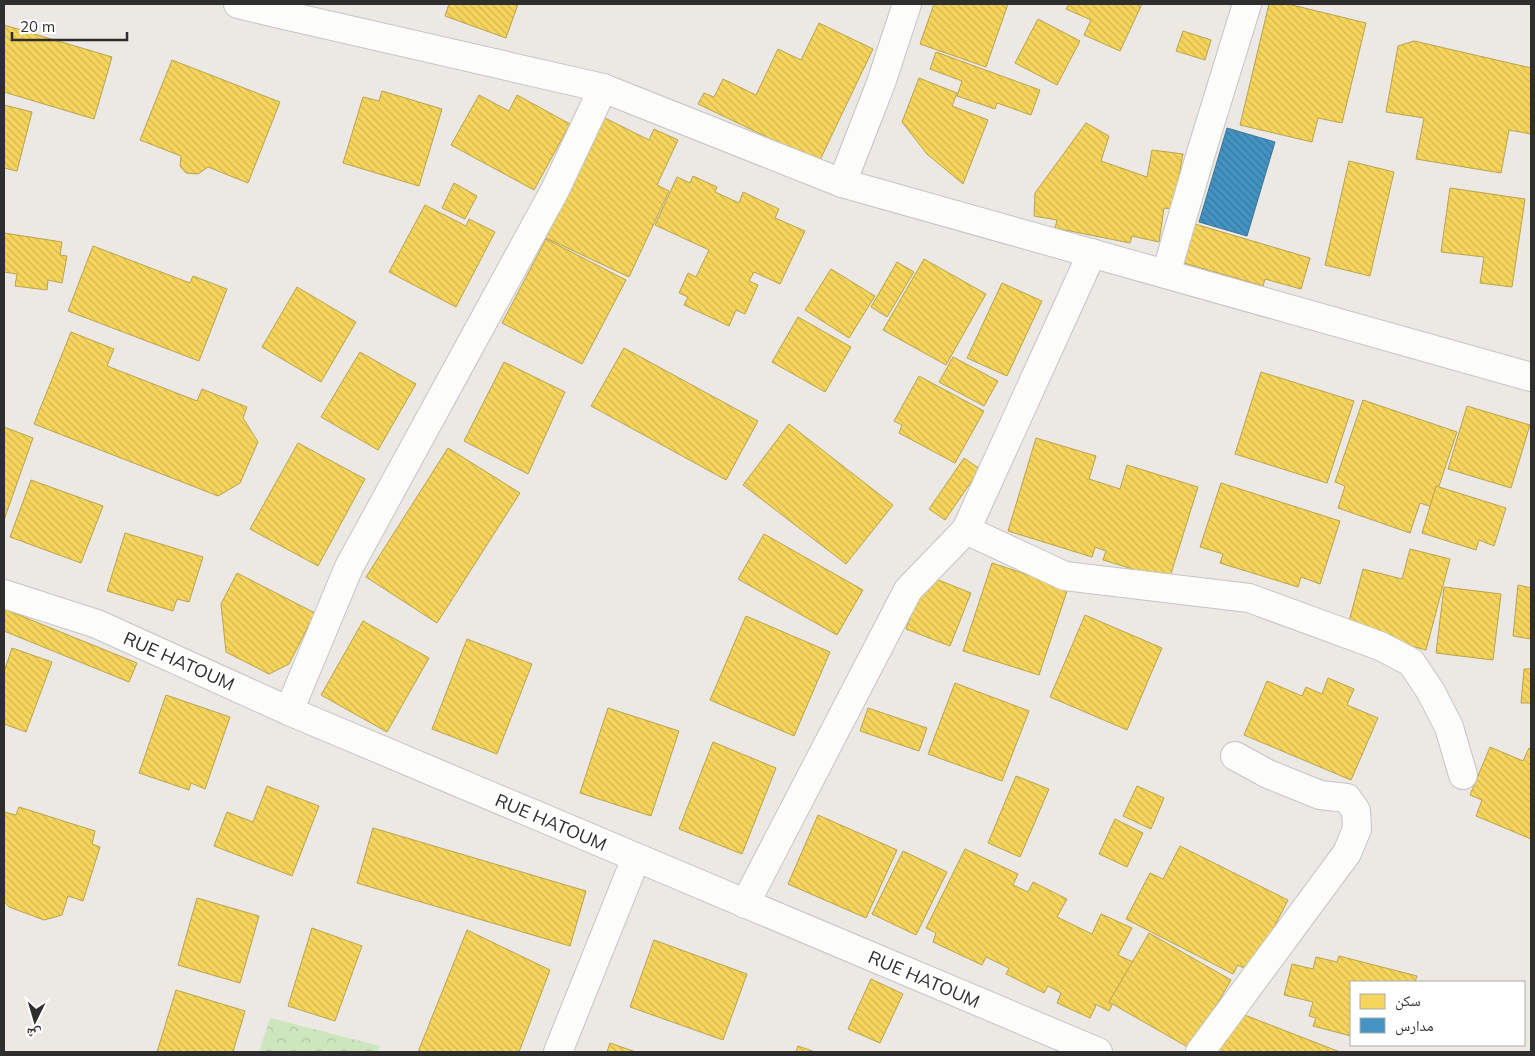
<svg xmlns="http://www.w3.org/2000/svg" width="1535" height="1056" viewBox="0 0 1535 1056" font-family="Mulish,'Noto Naskh Arabic',sans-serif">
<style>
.park{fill:url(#park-crowns)}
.homes{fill:url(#homes-back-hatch);stroke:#baa34e}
.schools{fill:url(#schools-back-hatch);stroke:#3d7596}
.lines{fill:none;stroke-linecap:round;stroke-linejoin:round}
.street-casing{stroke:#c5c4c5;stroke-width:30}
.street{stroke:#fcfcfb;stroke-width:28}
.labels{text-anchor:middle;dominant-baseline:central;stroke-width:5;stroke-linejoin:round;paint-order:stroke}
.street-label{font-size:18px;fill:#2e2e2e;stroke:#fff}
</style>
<defs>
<pattern id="park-crowns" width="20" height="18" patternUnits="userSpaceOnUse" patternTransform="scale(1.25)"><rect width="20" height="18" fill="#cee6be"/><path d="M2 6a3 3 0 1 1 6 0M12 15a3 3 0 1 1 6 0" fill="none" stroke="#b1c6a4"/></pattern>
<pattern id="homes-back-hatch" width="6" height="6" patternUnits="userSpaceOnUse" patternTransform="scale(1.25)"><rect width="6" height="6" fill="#f6d55c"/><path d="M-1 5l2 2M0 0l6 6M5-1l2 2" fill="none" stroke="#d3b750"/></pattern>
<pattern id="schools-back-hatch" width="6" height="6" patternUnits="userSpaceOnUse" patternTransform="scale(1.25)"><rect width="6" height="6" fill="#4393c3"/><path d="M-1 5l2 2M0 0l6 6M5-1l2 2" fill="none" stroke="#38789f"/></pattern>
</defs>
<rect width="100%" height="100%" fill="#ece8e4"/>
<path class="park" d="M270,1018l110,28 -2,6h-119z"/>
<g class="homes">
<path d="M449,4h69l-12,34 -61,-22z"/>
<path d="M934,4h74l-22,63 -66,-23z"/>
<path d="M1069,4h73l-22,47 -36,-16 7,-15 -25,-11z"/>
<path d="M1269,4h19l78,19 -24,100 -24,-5 -6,24 -72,-17z"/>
<path d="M1038,19l42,22 -23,44 -42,-22z"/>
<path d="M819,23l54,26 -54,113 -121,-58 6,-11 10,4 9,-18 33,16 22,-46 23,11z"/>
<path d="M4,25l108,32 -18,62 -90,-27z"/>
<path d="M1183,31l28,9 -6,20 -29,-9z"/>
<path d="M1414,41l117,27v66l-22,-4 -8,43 -85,-14 8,-41 -38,-6 12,-66z"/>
<path d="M936,52l104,38 -9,25 -34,-12 -2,6 -38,-13 5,-15 -32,-12z"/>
<path d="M172,60l108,42 -32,81 -40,-16 -10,7 -12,-1 -6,-7 1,-10 -41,-16z"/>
<path d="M919,78l38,15 -5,13 36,14 -25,64 -36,-30 -25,-32z"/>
<path d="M382,91l60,18 -23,77 -76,-23 20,-66 16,4z"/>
<path d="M479,95l30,16 8,-16 53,29 -36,66 -83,-45z"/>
<path d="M4,105l28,7 -15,59 -13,-3z"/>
<path d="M599,115l50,25 5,-11 24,11 -21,45 12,6 -40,86 -87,-41z"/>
<path d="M1086,123l23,13 -8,25 46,16 5,-27 31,4 -10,55 -9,-1 -5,34 -27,-6 -2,7 -75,-15 2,-8 -23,-4 1,-23z"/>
<path d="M1349,161l45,11 -24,104 -45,-11z"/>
<path d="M693,176l24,11 -2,5 24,11 4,-11 36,17 -4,9 30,13 -25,53 -26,-12 -5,9 9,4 -13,29 -9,-4 -7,16 -45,-21 4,-8 -9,-4 9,-20 8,4 13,-27 -54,-25 22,-48 13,6z"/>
<path d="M454,183l23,13 -12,23 -23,-11z"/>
<path d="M1450,188l75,11 -13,88 -32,-4 4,-26 -43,-5z"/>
<path d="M425,205l41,21 3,-7 26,13 -39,75 -67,-35z"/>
<path d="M1195,224l115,34 -9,31 -36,-10 -2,7 -79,-23z"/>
<path d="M4,233l58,9 -2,13 7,1 -5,27 -14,-3 -1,10 -32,-4 2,-12 -13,-2z"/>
<path d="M546,239l80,41 -44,84 -80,-41z"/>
<path d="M93,246l97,37 3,-7 34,13 -28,72 -131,-50z"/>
<path d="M924,259l62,35 -40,71 -63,-35z"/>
<path d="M897,262l17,10 -27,45 -16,-10z"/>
<path d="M831,269l44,27 -26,42 -44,-28z"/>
<path d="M1002,283l40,18 -35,75 -40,-18z"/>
<path d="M297,287l59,35 -35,60 -59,-35z"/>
<path d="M798,317l53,30 -26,45 -53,-30z"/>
<path d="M71,332l43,17 -7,17 90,35 5,-12 45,18 -4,11 15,24 -18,41 -22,13 -184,-72z"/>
<path d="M624,348l134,73 -32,59 -135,-74z"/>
<path d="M360,352l56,32 -38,66 -57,-33z"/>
<path d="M953,357l45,24 -14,25 -45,-24z"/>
<path d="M504,362l61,30 -37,82 -64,-33z"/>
<path d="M1261,372l93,29 -27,82 -92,-29z"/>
<path d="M919,376l65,35 -29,52 -56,-30 3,-8 -8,-4z"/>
<path d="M1363,400l94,32 -25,75 -12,-4 -10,30 -72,-25 7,-22 -10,-4z"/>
<path d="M1467,406l63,19 -19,63 -63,-19z"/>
<path d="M789,424l104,81 -47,59 -103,-79z"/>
<path d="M4,427l29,11 -29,82z"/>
<path d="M1036,438l60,18 -7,23 31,10 7,-24 71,22 -29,93 -66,-20 3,-9 -11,-4 -3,10 -84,-26z"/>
<path d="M298,443l67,36 -47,87 -68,-37z"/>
<path d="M448,448l72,45 -83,130 -71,-46z"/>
<path d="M964,458l16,11 -35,51 -16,-11z"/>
<path d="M31,480l72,26 -22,57 -71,-26z"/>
<path d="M1221,483l119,38 -20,63 -19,-7 -3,10 -78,-24 3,-9 -23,-7z"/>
<path d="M1436,486l70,22 -12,38 -15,-6 -3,10 -54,-17z"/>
<path d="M125,533l78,24 -14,45 -12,-3 -4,12 -66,-20z"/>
<path d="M764,534l99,56 -26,45 -99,-56z"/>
<path d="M1410,549l40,10 -24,91 -79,-21 16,-60 39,10z"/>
<path d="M992,563l76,25 -29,87 -76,-24z"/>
<path d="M237,573l78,40 -26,51 -20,10 -43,-22 -5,-48z"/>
<path d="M926,575l45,18 -21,53 -44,-17z"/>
<path d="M1518,585l13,3v51l-18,-3z"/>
<path d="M1444,587l57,7 -8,66 -57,-7z"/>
<path d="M4,609l133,54 -8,19 -125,-51z"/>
<path d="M1085,615l77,33 -35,82 -77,-33z"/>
<path d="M746,616l84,36 -36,84 -84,-36z"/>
<path d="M363,621l66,37 -42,74 -66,-37z"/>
<path d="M467,639l65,25 -35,90 -65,-25z"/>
<path d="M12,648l40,14 -26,70 -22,-8v-52z"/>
<path d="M1524,669h7v34h-10z"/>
<path d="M1328,678l26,11 -7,16 31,13 -27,62 -107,-45 23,-54 35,15 4,-9 16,7z"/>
<path d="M955,683l74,28 -27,70 -74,-27z"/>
<path d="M166,695l64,22 -25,72 -14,-6 -2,7 -50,-17z"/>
<path d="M608,708l71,23 -28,85 -71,-23z"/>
<path d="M868,708l59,20 -8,23 -59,-20z"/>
<path d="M713,742l63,26 -34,86 -63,-25z"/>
<path d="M1490,747l33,14 6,-13 2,1v90l-55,-23 6,-16 -12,-5z"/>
<path d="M1016,776l33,13 -29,68 -32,-14z"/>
<path d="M267,786l52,20 -27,70 -78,-30 13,-34 26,10z"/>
<path d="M1137,786l27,12 -13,31 -28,-13z"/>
<path d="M19,807l76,24 -3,13 8,3 -17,54 -15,-5 -6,19 -18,5 -35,-13 -5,-6v-89l12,3z"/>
<path d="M818,815l79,35 -31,68 -78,-34z"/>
<path d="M1115,819l28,14 -16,34 -28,-13z"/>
<path d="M373,828l213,63 -16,55 -213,-63z"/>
<path d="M1180,846l108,54 -37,72 -13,-7 -5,9 -107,-55 24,-46 13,6z"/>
<path d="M965,849l53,25 -5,11 15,7 5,-10 34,17 -10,18 35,17 9,-20 31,14 -14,27 15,7 -24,49 -14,-7 -1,1 2,1 -6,12 -33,-15 4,-10 -13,-7 -4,7 -38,-19 3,-6 -23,-11 -4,8 -49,-23 3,-9 -10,-5z"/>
<path d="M903,851l44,21 -31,63 -44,-21z"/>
<path d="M197,898l62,18 -19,67 -62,-18z"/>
<path d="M312,928l50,18 -27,75 -47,-15z"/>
<path d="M467,930l83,40 -31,82h-101z"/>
<path d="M1149,933l82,47 -40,69 -82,-47z"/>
<path d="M654,940l93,34 -24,66 -93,-33z"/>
<path d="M1339,956l78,20 -2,6h-64v54l-38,-10 3,-8 -7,-2 4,-14 -29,-7 8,-31 21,5 3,-12 21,5z"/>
<path d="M871,979l32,15 -23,49 -32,-14z"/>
<path d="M176,990l69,21 -12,41h-76z"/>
<path d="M1242,1014l98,38h-125z"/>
<path d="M610,1043l26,9h-29z"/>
<path d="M798,1046l17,6h-19z"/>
</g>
<path class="schools" d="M1227,128l48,14 -28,94 -48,-14z"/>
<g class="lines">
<defs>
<g id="street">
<path d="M238,4l37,9 328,75 239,95 689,194"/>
<path d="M842,183l39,-100 26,-79"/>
<path d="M1166,274l35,-121 46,-149"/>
<path d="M966,530l99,46 184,22 131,48 31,16 20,30 18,35 14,48"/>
<path d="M4,594l93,30 192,87 809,341"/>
<path d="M289,711l60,-144 206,-377 48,-102"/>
<path d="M745,904l163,-314 58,-60 126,-277"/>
<path d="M558,1052l78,-194"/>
<path d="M1200,1052l147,-199 10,-24 -1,-18 -9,-13 -27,-3 -52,-21 -33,-18"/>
</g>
</defs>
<use href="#street" class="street-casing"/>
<use href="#street" class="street"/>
</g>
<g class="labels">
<g class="street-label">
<text transform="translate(179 661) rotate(24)">RUE HATOUM</text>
<text transform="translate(551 822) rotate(23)">RUE HATOUM</text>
<text transform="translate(924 979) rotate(23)">RUE HATOUM</text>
</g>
</g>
<rect width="1535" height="1056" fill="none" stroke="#2e2e2e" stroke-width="10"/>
<rect x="1350" y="981" width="175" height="65" fill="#ffffff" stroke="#ababab"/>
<rect x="1360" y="994" width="25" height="15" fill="#f6d55c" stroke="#ababab"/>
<text x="1395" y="1006" font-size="15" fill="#2e2e2e">سكن</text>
<rect x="1360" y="1018" width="25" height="15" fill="#4393c3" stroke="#ababab"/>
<text x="1395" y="1031" font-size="15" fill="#2e2e2e">مدارس</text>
<g transform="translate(35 1021) rotate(185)" stroke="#ffffff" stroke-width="4" paint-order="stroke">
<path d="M0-4L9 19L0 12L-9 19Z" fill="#2e2e2e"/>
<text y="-8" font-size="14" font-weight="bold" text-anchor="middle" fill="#2e2e2e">ش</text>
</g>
<path d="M12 32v8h115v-8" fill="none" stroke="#2e2e2e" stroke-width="2.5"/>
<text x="20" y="32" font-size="15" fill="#2e2e2e" stroke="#ffffff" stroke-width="4" paint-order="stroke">20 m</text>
</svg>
